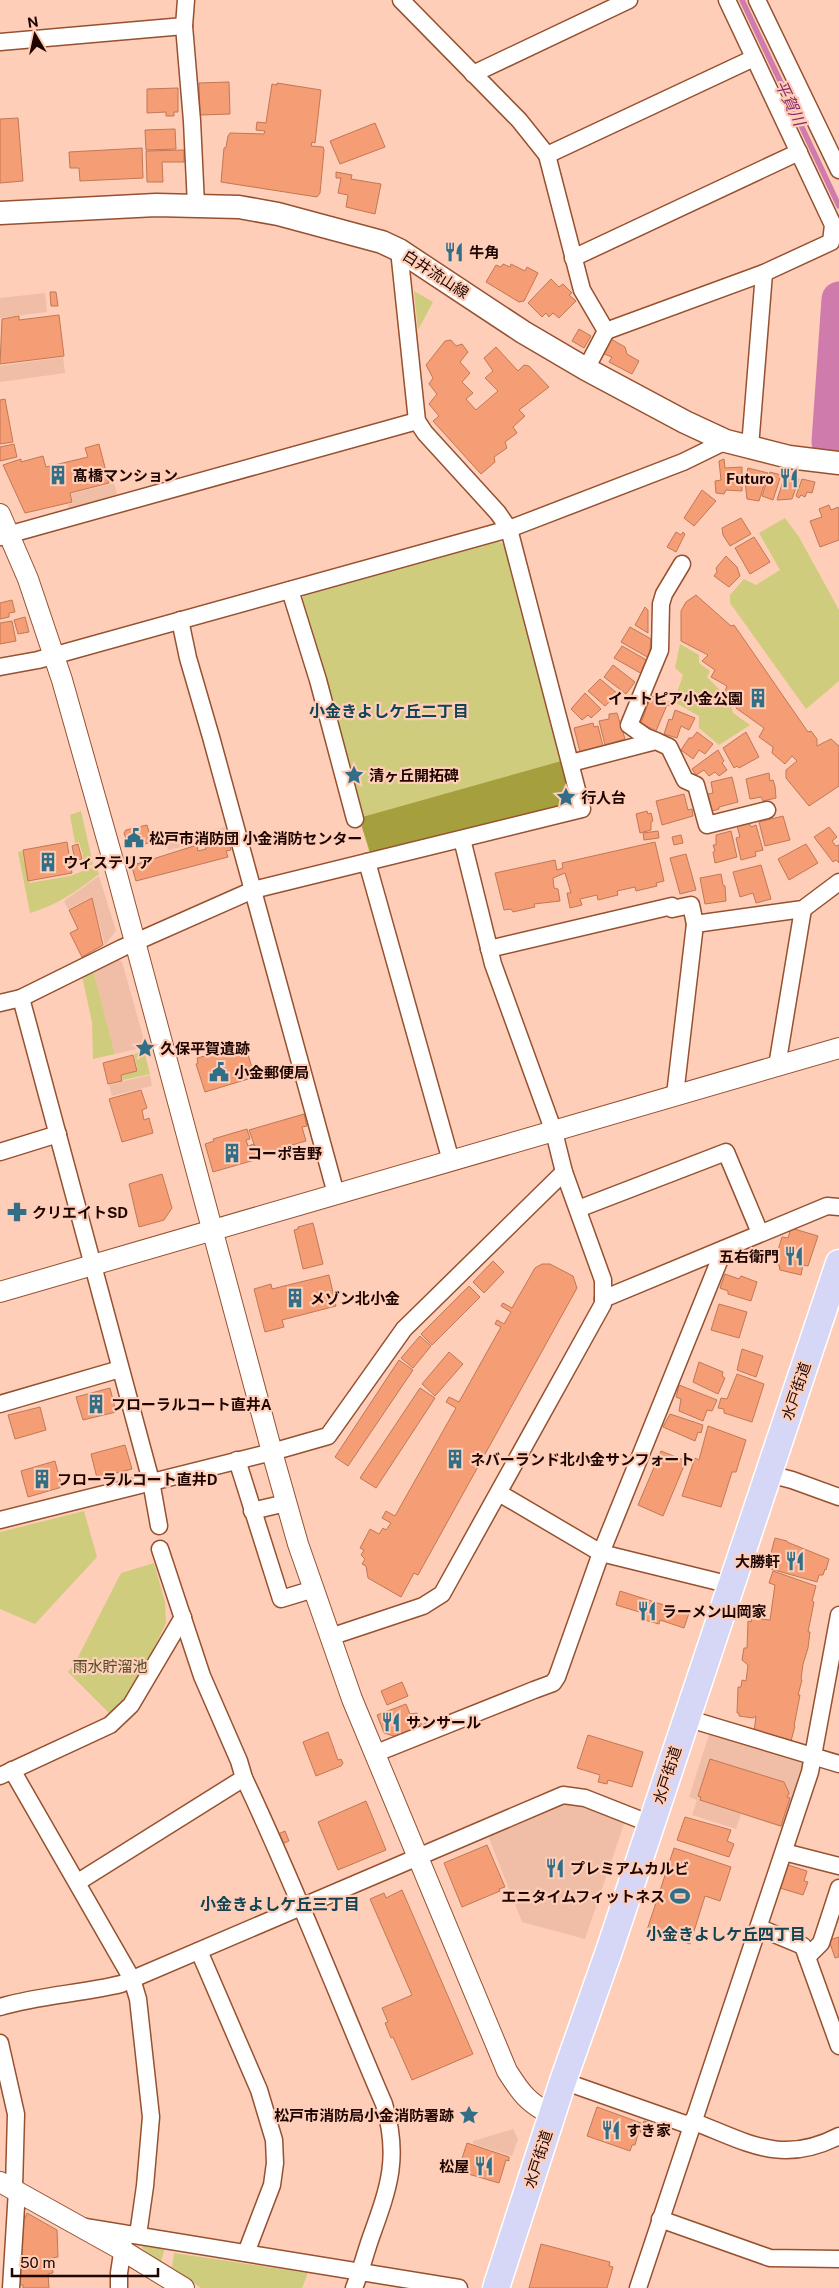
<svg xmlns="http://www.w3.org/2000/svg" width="839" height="2288" viewBox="0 0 839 2288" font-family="'Public Sans','Noto Sans JP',sans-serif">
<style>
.built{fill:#f0bda6}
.green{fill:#d0cc7e}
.forest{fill:#a69f3d}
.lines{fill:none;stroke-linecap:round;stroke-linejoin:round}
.stream{stroke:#cf7bab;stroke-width:5.5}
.river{stroke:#cf7bab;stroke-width:35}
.building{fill:#f59d74;stroke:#c17855}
.minor-casing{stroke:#96512f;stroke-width:19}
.tertiary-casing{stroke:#96512f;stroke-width:22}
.secondary-casing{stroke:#96512f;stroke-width:25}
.trunk-casing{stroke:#fff;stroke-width:29}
.minor{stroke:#fff;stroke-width:16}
.tertiary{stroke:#fff;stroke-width:20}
.secondary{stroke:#fff;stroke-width:22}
.trunk{stroke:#d6d6f7;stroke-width:26}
.labels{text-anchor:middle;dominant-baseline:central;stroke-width:4.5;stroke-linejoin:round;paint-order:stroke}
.poi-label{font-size:15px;font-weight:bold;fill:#1f0500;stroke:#feceb8;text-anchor:start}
.street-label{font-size:15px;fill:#1f0500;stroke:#feceb8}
.park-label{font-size:15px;fill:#4f4c24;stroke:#feceb8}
.water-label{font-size:16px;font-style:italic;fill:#8c2968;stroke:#feceb8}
.neighbourhood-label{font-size:16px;font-weight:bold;fill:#145;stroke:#feceb8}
</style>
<rect width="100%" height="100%" fill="#feceb8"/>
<g class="built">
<path d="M45,293l2,19 -47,6v-20z"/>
<path d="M63,357l2,16 -65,9v-16z"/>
<path d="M114,483l4,15 -49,12 -1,-6 5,-1 -2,-9z"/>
<path d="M225,827l3,9 -60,14 -3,-8z"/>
<path d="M99,876l17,55 -11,14 -13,-48 -24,12 -4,-8z"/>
<path d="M116,957l6,5 24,85 -31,7 -22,-84z"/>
<path d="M150,1075l2,11 -40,10 -3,-11z"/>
<path d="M710,1732l89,28 7,9 -20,60 -45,-15 -5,15 -44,-14 5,-15 -8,-3z"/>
<path d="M563,1803h17l45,18 -40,118 -63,-17 -35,-89z"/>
<path d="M513,2129l5,10 -6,17 -39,-12v-3z"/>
</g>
<g class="green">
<path d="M414,291l19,11 -15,28z"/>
<path d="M785,518l14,19 40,73v71l-33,28 -76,-106v-8l14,-16 12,6 24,-15 -21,-37z"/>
<path d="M497,540l10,7 68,253 -206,52 -70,-248 6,-10z"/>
<path d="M680,644l19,11v8l11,8 -3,6 13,13 2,7 9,8 2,8 17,12 -31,20 -20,-17v-12l-25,-14 9,-27 -8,-7z"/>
<path d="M81,811l12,53 -7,3 -7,-25 -4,1 -5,-28z"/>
<path d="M22,851l7,32 41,-7 26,-10 3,8c-22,17 -43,32 -69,39l-12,-61z"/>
<path d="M93,970l22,84 -22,5 -1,-37 -10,-46z"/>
<path d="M144,1051l6,23 -27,6 -1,-5 16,-4 -4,-17z"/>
<path d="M84,1511l13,46 -62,67 -35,-15v-77z"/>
<path d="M154,1563l11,39 1,21 -31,64 -12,17 -12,11 -43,-43 7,-9 46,-90z"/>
<path d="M143,2242l22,5 -4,15 -19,-14z"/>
<path d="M174,2253l134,20 -6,15h-101l-29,-21z"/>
</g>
<path class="forest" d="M565,760l12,43 -206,52 -12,-37z"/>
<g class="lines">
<path class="stream" d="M742,0l97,206"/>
<path class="river" d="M829,442l10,-143"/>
</g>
<g class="building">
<path d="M229,82l1,32 -30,1 -1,-32z"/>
<path d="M277,83l44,7 -6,53 -3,-1 -1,4 12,1 1,3 -4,43 -3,4 -96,-15 3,-34 2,-1 2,-11 2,-3 34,1 1,-3 -9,-1 1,-8 9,1 6,-39 5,1z"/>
<path d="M178,88v24h-4v4h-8v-4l-19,1v-24z"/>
<path d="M18,118l5,63 -23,2v-64z"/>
<path d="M375,123l10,24 -45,17 -10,-23z"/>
<path d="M175,129l1,20 -30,1 -1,-20z"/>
<path d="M142,148l1,30 -63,3 -1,-13h-9l-1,-16z"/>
<path d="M184,150v12h-22l1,20h-16l-1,-31z"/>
<path d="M336,172l16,3 -1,4 30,5 -6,30 -29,-7 2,-12 -10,-2 3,-15h-5z"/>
<path d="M503,264l7,3 1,-3 14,7 2,-4 11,6 -14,28 -5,1 -33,-20 10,-17 5,2z"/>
<path d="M551,279l8,8 4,-3 9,9 -3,2 7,6 -17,17 -6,-5 -4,4 -3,-4 -4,4 -14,-14z"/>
<path d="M50,292h6l2,14h-7z"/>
<path d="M59,315l5,41 -64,8 2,-45 17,-3v4z"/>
<path d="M579,329l12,7 -7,12 -12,-7z"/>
<path d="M611,339l14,8 2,7 12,7 -7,13 -23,-12 3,-5 -8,-3z"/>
<path d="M451,340l5,6 6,-2 6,8 -8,10 10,11 -8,9 11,11 -7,6 10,11 22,-19 -13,-13 8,-7 -9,-13 12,-11 22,24 6,-6 5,1 20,21 -30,23 6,6 -12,11 4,6 -12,9 2,6 -13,9 1,5 -14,12 -48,-53 6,-5 -10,-12 8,-10 -8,-10 4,-6 -7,-13 19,-24z"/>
<path d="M5,399l8,43 -13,2v-44z"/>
<path d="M14,444l3,13 -17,4v-14z"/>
<path d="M99,444l10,39 -39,10 2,9 -47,11 -22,-48 18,-6v3l22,-6 3,11 42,-10 -3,-9z"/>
<path d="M724,459l1,9 17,-1v24l-16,-1 -2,4 -8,-1 -1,-12 6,-1 -2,-19z"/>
<path d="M748,468l20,5 -9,28 -12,-2 -2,-18z"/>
<path d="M770,472l11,3 -8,25 -11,-4z"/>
<path d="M785,475l14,4 -7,20 -15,1z"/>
<path d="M802,479l13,3 -3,11 -5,-1 -2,5 -4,-2 -2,3 -3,-2z"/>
<path d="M702,490l14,11 -22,25 -10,-8z"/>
<path d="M829,505l2,5 7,-3 1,4v29l-19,7 -10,-26 12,-4 -3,-8z"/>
<path d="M741,518l10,16 -21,12 -7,-11 -1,-7z"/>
<path d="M676,532l5,3 2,-3 2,2 -9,18 -9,-5z"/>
<path d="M754,537l16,25 -20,12 -15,-26z"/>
<path d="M726,556l11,11 3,9 -11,11 -15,-11 3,-4 -1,-4z"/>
<path d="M696,595l35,31 3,-1 74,107 3,-1 6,8v7l14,-7 8,7v40l-30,20 -23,-28v-8l11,-9 -5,-5 -7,8 -13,-11 1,-6 -14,-10 5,-9 -28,-20 1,-6 -13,-8 3,-8 -16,-9 4,-7 -13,-9 6,-6 -27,-14v-30l5,-9z"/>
<path d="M12,600l3,12 -6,1v4l-9,2v-16z"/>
<path d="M645,607l3,3v23l-13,-8z"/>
<path d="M25,617l4,15 -11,2 -4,-14z"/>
<path d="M12,621l4,20 -16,3v-21z"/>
<path d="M630,627l21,12 -2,19 -28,-16z"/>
<path d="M622,646l28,16 -6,13 -30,-17z"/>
<path d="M613,665l22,17 -9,12 -22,-17z"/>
<path d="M600,679l18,15 -13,12 -17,-15z"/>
<path d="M585,693l16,16 -10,9 -3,-3 -6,5 -11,-11z"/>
<path d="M651,696l20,7 -1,3 -3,-1 -11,26 -15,-8z"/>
<path d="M675,710l20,8 -6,12 -8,-4 -4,12 -13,-4 5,-15 3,1z"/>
<path d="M617,713l8,26 -20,6 -6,-24 10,-2v-5z"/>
<path d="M593,723l1,4 4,-1 5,20 -23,6 -6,-24z"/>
<path d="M697,732l16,12 -8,10 -6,-4 -6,9 -12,-9 8,-12h3z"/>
<path d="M746,732l13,25 -20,11 -2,-2 -3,2 -11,-20z"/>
<path d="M718,750l6,11 -2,2 5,7 -8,6 -4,-4 -6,4 -5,-6 -8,5 -4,-6z"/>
<path d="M769,773l1,8 3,-1 2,6 1,12 -13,3 -2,-4 -11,2 -4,-20z"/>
<path d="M732,777l6,25 -19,5v2l-7,2 -4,-17 5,-1 -2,-11z"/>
<path d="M684,794l4,16 4,-1 1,7 -31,9 -6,-24z"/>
<path d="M647,811l1,3 3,-1 2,8 -2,1v8l-11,3 -4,-19z"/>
<path d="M783,816l7,24 -25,6 -6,-24z"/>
<path d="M749,823l2,4 5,-2 7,25 -8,2 1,4 -15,4 -5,-22 4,-1 -3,-11z"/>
<path d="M147,825l5,17 -23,6 -5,-15 2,-3z"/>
<path d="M829,827l8,10 -5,4 4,5 3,-1v18l-3,-3 -3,2 -19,-25z"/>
<path d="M658,831l1,7 -15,2 -1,-7z"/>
<path d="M731,831l6,26 -22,6 -2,-11 2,-1 -2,-6h3v-10z"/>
<path d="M681,835l2,8 -9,2 -2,-8z"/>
<path d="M228,838l3,12 -5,1 2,6 -92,24 -7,-24 6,-1 2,8 60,-19 1,6 8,-2 -1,-5z"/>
<path d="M67,842l5,31 -44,8 -5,-31z"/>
<path d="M655,842l9,39 -8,2 1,3 -21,5 -1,-4 -18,4 1,4 -20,5 -1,-5 -17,4 2,6 -12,3 -3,-15h4l-6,-20 -12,5 1,10 4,1 2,12 -26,3 1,3 -22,5 -2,-3 -7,1 -9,-37 60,-13 2,10 6,-2 -1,-5z"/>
<path d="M78,844l4,15 -7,1 -3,-14z"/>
<path d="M806,844l12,19 -29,17 -11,-21z"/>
<path d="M686,854l10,36 -16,4 -10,-36z"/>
<path d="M761,865l10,34 -15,4 -3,-10 -13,4 -7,-25z"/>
<path d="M721,874l2,11 2,1 1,15 -21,3 -5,-26z"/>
<path d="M92,898l11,47 -21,12 -12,-24 8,-4 -9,-19z"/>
<path d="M245,1045l10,32 -50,15 -9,-28 2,-1 -1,-5 23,-6 1,4 14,-4 -1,-4z"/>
<path d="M133,1055l4,16 -16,4 1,6 -14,3 -5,-21z"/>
<path d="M141,1090l6,18 -5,2 2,10 5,-2 4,15 -31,9 -13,-43z"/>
<path d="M304,1114l3,12 -5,1 4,14 -48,14 -9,-25z"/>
<path d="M247,1129l3,10 -4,1 2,6 6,-2 4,15 -45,13 -8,-28 9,-3 -1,-2z"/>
<path d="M162,1174l10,34 -8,12 -25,7 -10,-43z"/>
<path d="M313,1223l10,41 -20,5 -9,-39 4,-1v-2z"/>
<path d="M791,1228l27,8 -10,30 -5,-1 -2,10 -21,-5 -1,-5 -5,-2 8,-26 6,1z"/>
<path d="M493,1261l11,11 -20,21 -11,-11z"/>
<path d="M542,1264h8l23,12 4,12 -159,287 -4,-2 -13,24 -33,-19 -2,-12 -4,-2 3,-5 -4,-4 3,-5 -4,-2 10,-19 9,5 4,-6 3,2 5,-7 -9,-5 4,-7 9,5 61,-108 -10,-6 3,-5 10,5 42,-75 -6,-3 2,-4 7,4 7,-12 -10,-6 2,-3 9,5 23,-40z"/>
<path d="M725,1274l14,5 2,-3 16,6 -6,19 -23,-7v-3l-8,-3z"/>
<path d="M329,1275l7,31 -54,14 2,7 -19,5 -11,-43 17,-5 1,5z"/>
<path d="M469,1286l11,11 -48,48 -11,-11z"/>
<path d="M719,1304l28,8 -8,26 -28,-8z"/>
<path d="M420,1336l11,10 -18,22 -12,-10z"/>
<path d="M742,1349l21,7 -7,21 -19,-7z"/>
<path d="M449,1352l14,12 -28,32 -13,-12z"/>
<path d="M399,1360l14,10 -65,96 -13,-9z"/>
<path d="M699,1362l24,10 -1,4 3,2 -7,16 -25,-12z"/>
<path d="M737,1374l27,10 -12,38 -28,-9v-4l-6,-1 3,-10 6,1z"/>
<path d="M679,1385l38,15 -5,11 -5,-1 -4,11 -24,-10 2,-12 -5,-2z"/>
<path d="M110,1388l6,24 -33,8 -7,-23z"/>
<path d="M420,1388l15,10 -59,90 -16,-10z"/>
<path d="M40,1407l6,23 -31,9 -7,-24z"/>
<path d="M670,1414l33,11 -2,8 -3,-1 -3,9 -32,-14z"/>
<path d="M708,1426l38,14 -10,32h-4l-11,35 -39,-11 13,-38 4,2z"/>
<path d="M125,1445l7,24 -35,9 -6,-24z"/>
<path d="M661,1451l25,10 -23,55 -25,-11z"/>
<path d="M55,1461l7,26 -34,10 -7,-26z"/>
<path d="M775,1538l12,3v1l42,17 -3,11 -1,-1 -2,6h-4l-2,7 -50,-14z"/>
<path d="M773,1571l43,15 -4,15 2,1 -6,30h2l-2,16 -5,16 -2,15 1,1 -4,15h2l-6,31h1l-4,15 -3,-1v2l-34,-10 2,-16 -3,2 -14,-2v-3h-2l1,-26h3l1,-7 4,1 2,-16 -6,-5 2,-12h3l1,-27 3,1 1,-4 18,2 5,-35 -6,-2z"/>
<path d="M620,1591l69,22 -5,15 -24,-8 -1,4 -18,-5 2,-6 -27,-8z"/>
<path d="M402,1682l6,14 -21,9 -6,-14z"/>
<path d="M406,1704l4,10 7,-1 5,13 -25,11 -13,-4 -7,-18z"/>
<path d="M328,1732l10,28 3,-1 2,4 -2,3 -25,10 -13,-34z"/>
<path d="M588,1735l55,17 -11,35 -24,-7 -1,4 -9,-2 2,-7 -23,-7z"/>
<path d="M710,1759l74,23 5,11 -2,4 3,1 -9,28 -81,-26 1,-3 -3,-1z"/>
<path d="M366,1801l20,49 -48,20 -20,-48z"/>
<path d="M685,1817l46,13 -4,11 7,3 -5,13 -52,-17z"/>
<path d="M285,1831l4,10 -7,3 -4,-10z"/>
<path d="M487,1845l18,42 -6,2 1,2 -38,16 -18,-44z"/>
<path d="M674,1848l57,19 -11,34 -15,-5 -15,48 -43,-14z"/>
<path d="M788,1865l19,6 -3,10 4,1 -5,13 -23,-7z"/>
<path d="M402,1890l71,164 -61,26 -19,-43 -2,1 -6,-15 3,-1 -6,-14 30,-13 -42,-96 14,-6 2,5z"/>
<path d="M839,1937v20l-4,1 -6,-18z"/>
<path d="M597,2107l44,16 -6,22h-3l-2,6 -43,-15z"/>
<path d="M644,2121l9,3 -3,11 -10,-3z"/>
<path d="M467,2143l42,14v4l-3,-1 -7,23 -41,-12z"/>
<path d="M27,2213l30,17 1,27 -10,2v5h4l1,9 -5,1 1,14h-26v-3h-3l3,-63z"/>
<path d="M541,2244l69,18 -1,4 4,1 -6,21h-78z"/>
</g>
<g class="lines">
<defs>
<g id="minor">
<path d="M186,0l-2,26 8,95 4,84"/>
<path d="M401,0l118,120 28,35 35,135 24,41 158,-58 67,-31 2,-17 -106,-225"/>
<path d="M757,0l82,170"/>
<path d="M0,42l184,-16"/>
<path d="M473,74l156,-74"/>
<path d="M547,155l207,-97"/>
<path d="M573,258l226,-106"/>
<path d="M586,369l20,-38"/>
<path d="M750,447l14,-174"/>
<path d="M0,537l417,-116"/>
<path d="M290,590l28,90 37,139"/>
<path d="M180,620l8,38 23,79 125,457"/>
<path d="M0,667l38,-7 471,-131 174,-67 43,-21"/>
<path d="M656,741l-10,-4 -17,-12 31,-75 1,-46 3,-10 18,-30"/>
<path d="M571,763l85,-22 13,6 16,33 11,5 11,40 60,-15"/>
<path d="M367,862l84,299"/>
<path d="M489,949l183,-43v3l19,-4 4,19 108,-15 36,-27"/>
<path d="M21,998l130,483 8,45"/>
<path d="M0,1003l21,-5 101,-50 131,-58 329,-81 -73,-280 -11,-16 -73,-80 -8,-12 -18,-171"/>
<path d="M777,1066l26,-157"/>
<path d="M675,1095l20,-171"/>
<path d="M0,1152l58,-18"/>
<path d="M578,1209l148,-57 34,81"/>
<path d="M603,1299l224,-93 12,1"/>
<path d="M0,1404l120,-35"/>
<path d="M237,1460l44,139 33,-10"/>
<path d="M769,1474l23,6 47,17"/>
<path d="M499,1493l102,60 130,32"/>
<path d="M252,1511l34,-8"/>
<path d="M0,1520l272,-68 56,-16 76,-107 160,-157"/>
<path d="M160,1549l42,127 37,85 5,17c51,107 93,217 140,326 16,53 5,83 -13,133 -6,17 -10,34 -17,51"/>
<path d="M330,1637l93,-31 19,-12 161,-290v-24l-39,-108 -10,-40 -61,-168 -31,-125"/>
<path d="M686,1718l153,46"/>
<path d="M374,1754l160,-64 19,-7 4,-6 44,-124 123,-304"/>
<path d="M12,1770l120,209 6,20 13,118 -6,69 -7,49"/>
<path d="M0,1776l110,-51 21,-20 52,-88"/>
<path d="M784,1852l55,14"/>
<path d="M78,1882l166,-104"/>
<path d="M760,1928l43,18 36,100"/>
<path d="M199,1951l60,139 15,50 1,23 -3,22 -26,68"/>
<path d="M807,1957l14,-14 18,-55"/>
<path d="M0,2007c40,-12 80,-13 121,-23l442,-189 22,3 66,26"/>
<path d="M0,2043l16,71 -2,74"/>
<path d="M563,2081l128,45"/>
<path d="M692,2121c55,21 89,45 147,15"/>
<path d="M660,2219l110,39 69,1"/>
<path d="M85,2227l374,61"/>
<path d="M11,2288l6,-98"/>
<path d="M119,2288v-15l5,-33"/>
<path d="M638,2288l172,-516 29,-157"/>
</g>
<g id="tertiary">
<path d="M0,514l28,65 34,101 54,191 156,581 26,92 54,155 155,372c14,22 21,32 45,44"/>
<path d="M0,1292l839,-244"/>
<path d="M0,2182l122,68 62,38"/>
</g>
<path id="secondary" d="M0,213l156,-8 83,2 39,7 104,28 17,8 124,82 63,37 99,53 41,19 63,16 50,6"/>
<path id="trunk" d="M496,2288l67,-207 46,-130 230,-688"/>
</defs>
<use href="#minor" class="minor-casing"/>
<use href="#tertiary" class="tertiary-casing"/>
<use href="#secondary" class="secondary-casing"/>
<use href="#trunk" class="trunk-casing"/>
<use href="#minor" class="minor"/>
<use href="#tertiary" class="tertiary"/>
<use href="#secondary" class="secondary"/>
<use href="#trunk" class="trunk"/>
</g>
<defs>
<symbol id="restaurant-bare" viewBox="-9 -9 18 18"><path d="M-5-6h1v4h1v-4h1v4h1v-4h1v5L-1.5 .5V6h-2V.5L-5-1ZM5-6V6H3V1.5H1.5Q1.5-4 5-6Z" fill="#326f86" stroke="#feceb8" stroke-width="2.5" paint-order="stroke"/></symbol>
<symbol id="building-bare" viewBox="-9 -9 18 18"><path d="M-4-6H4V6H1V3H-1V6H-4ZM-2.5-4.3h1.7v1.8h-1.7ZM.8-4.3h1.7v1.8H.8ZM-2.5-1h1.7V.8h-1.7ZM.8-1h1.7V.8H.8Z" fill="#326f86" stroke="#feceb8" stroke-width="2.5" paint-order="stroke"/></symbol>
<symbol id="sight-bare" viewBox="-9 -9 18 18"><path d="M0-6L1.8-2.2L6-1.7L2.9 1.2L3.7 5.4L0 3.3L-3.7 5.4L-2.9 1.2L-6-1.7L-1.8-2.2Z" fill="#326f86" stroke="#feceb8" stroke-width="2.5" paint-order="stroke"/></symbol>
<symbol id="civic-bare" viewBox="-9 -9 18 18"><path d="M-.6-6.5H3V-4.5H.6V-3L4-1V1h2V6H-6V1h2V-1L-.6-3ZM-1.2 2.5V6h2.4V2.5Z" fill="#326f86" stroke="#feceb8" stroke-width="2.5" paint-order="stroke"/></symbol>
<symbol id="pharmacy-bare" viewBox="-9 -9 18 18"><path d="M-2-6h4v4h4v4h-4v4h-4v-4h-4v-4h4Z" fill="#326f86" stroke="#feceb8" stroke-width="2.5" paint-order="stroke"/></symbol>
<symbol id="stadium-bare" viewBox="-9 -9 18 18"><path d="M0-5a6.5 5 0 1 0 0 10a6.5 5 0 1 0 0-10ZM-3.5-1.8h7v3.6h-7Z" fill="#326f86" stroke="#feceb8" stroke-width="2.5" paint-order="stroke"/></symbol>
</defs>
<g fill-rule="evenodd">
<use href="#restaurant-bare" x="440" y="238" width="28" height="28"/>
<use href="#building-bare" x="44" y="461" width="28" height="28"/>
<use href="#restaurant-bare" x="775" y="464" width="28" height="28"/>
<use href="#building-bare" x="744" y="684" width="28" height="28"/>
<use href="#sight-bare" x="340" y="761" width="28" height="28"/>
<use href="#sight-bare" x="552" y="783" width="28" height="28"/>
<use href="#civic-bare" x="120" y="824" width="28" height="28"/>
<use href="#building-bare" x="34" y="848" width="28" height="28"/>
<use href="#sight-bare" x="131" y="1034" width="28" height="28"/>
<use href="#civic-bare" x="205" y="1058" width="28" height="28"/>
<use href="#building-bare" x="218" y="1139" width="28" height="28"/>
<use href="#pharmacy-bare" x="3" y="1198" width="28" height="28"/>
<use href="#restaurant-bare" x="780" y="1242" width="28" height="28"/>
<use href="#building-bare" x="281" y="1284" width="28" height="28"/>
<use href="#building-bare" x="82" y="1390" width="28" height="28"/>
<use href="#building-bare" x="441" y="1445" width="28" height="28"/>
<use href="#building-bare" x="28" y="1465" width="28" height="28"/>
<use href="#restaurant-bare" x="781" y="1547" width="28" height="28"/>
<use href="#restaurant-bare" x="633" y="1597" width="28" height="28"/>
<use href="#restaurant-bare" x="377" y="1708" width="28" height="28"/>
<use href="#restaurant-bare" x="541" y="1854" width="28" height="28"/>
<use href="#stadium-bare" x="666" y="1882" width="28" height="28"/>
<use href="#sight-bare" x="455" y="2101" width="28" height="28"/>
<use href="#restaurant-bare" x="597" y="2116" width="28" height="28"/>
<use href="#restaurant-bare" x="470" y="2152" width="28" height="28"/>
</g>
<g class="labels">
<g class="poi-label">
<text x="469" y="252">牛角</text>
<text x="73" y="475">髙橋マンション</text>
<text x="774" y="478" text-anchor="end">Futuro</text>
<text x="743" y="698" text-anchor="end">イートピア小金公園</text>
<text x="369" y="775">清ヶ丘開拓碑</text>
<text x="581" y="797">行人台</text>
<text x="149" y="838">松戸市消防団 小金消防センター</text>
<text x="63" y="862">ウィステリア</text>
<text x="160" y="1048">久保平賀遺跡</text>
<text x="234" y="1072">小金郵便局</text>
<text x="247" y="1153">コーポ吉野</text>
<text x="32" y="1212">クリエイトSD</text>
<text x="779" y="1256" text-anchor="end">五右衛門</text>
<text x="310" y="1298">メゾン北小金</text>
<text x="111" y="1404">フローラルコート直井A</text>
<text x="470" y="1459">ネバーランド北小金サンフォート</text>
<text x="57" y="1479">フローラルコート直井D</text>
<text x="780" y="1561" text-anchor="end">大勝軒</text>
<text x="662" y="1611">ラーメン山岡家</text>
<text x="406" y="1722">サンサール</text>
<text x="570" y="1868">プレミアムカルビ</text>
<text x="665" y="1896" text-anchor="end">エニタイムフィットネス</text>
<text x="454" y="2115" text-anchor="end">松戸市消防局小金消防署跡</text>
<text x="626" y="2130">すき家</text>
<text x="469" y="2166" text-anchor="end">松屋</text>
</g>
<g class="street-label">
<text transform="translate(436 274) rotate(33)">白井流山線</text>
<text transform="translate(796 1391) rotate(-71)">水戸街道</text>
<text transform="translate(667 1775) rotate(-72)">水戸街道</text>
<text transform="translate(538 2159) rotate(-72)">水戸街道</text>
</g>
<g class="park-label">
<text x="110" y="1666">雨水貯溜池</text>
</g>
<g class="water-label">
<text transform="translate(790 103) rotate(65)">平賀川</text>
</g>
<g class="neighbourhood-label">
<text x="389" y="711">小金きよしケ丘二丁目</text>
<text x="280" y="1904">小金きよしケ丘三丁目</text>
<text x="726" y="1934">小金きよしケ丘四丁目</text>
</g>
</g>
<g transform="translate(35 35) rotate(351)" stroke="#feceb8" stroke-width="4" paint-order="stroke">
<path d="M0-4L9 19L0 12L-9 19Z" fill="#1f0500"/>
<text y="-8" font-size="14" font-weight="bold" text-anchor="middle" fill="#1f0500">N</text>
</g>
<path d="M12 2268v8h146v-8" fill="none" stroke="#1f0500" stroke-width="2.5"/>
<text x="20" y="2268" font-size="15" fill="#1f0500" stroke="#feceb8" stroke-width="4" paint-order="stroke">50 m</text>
</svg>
